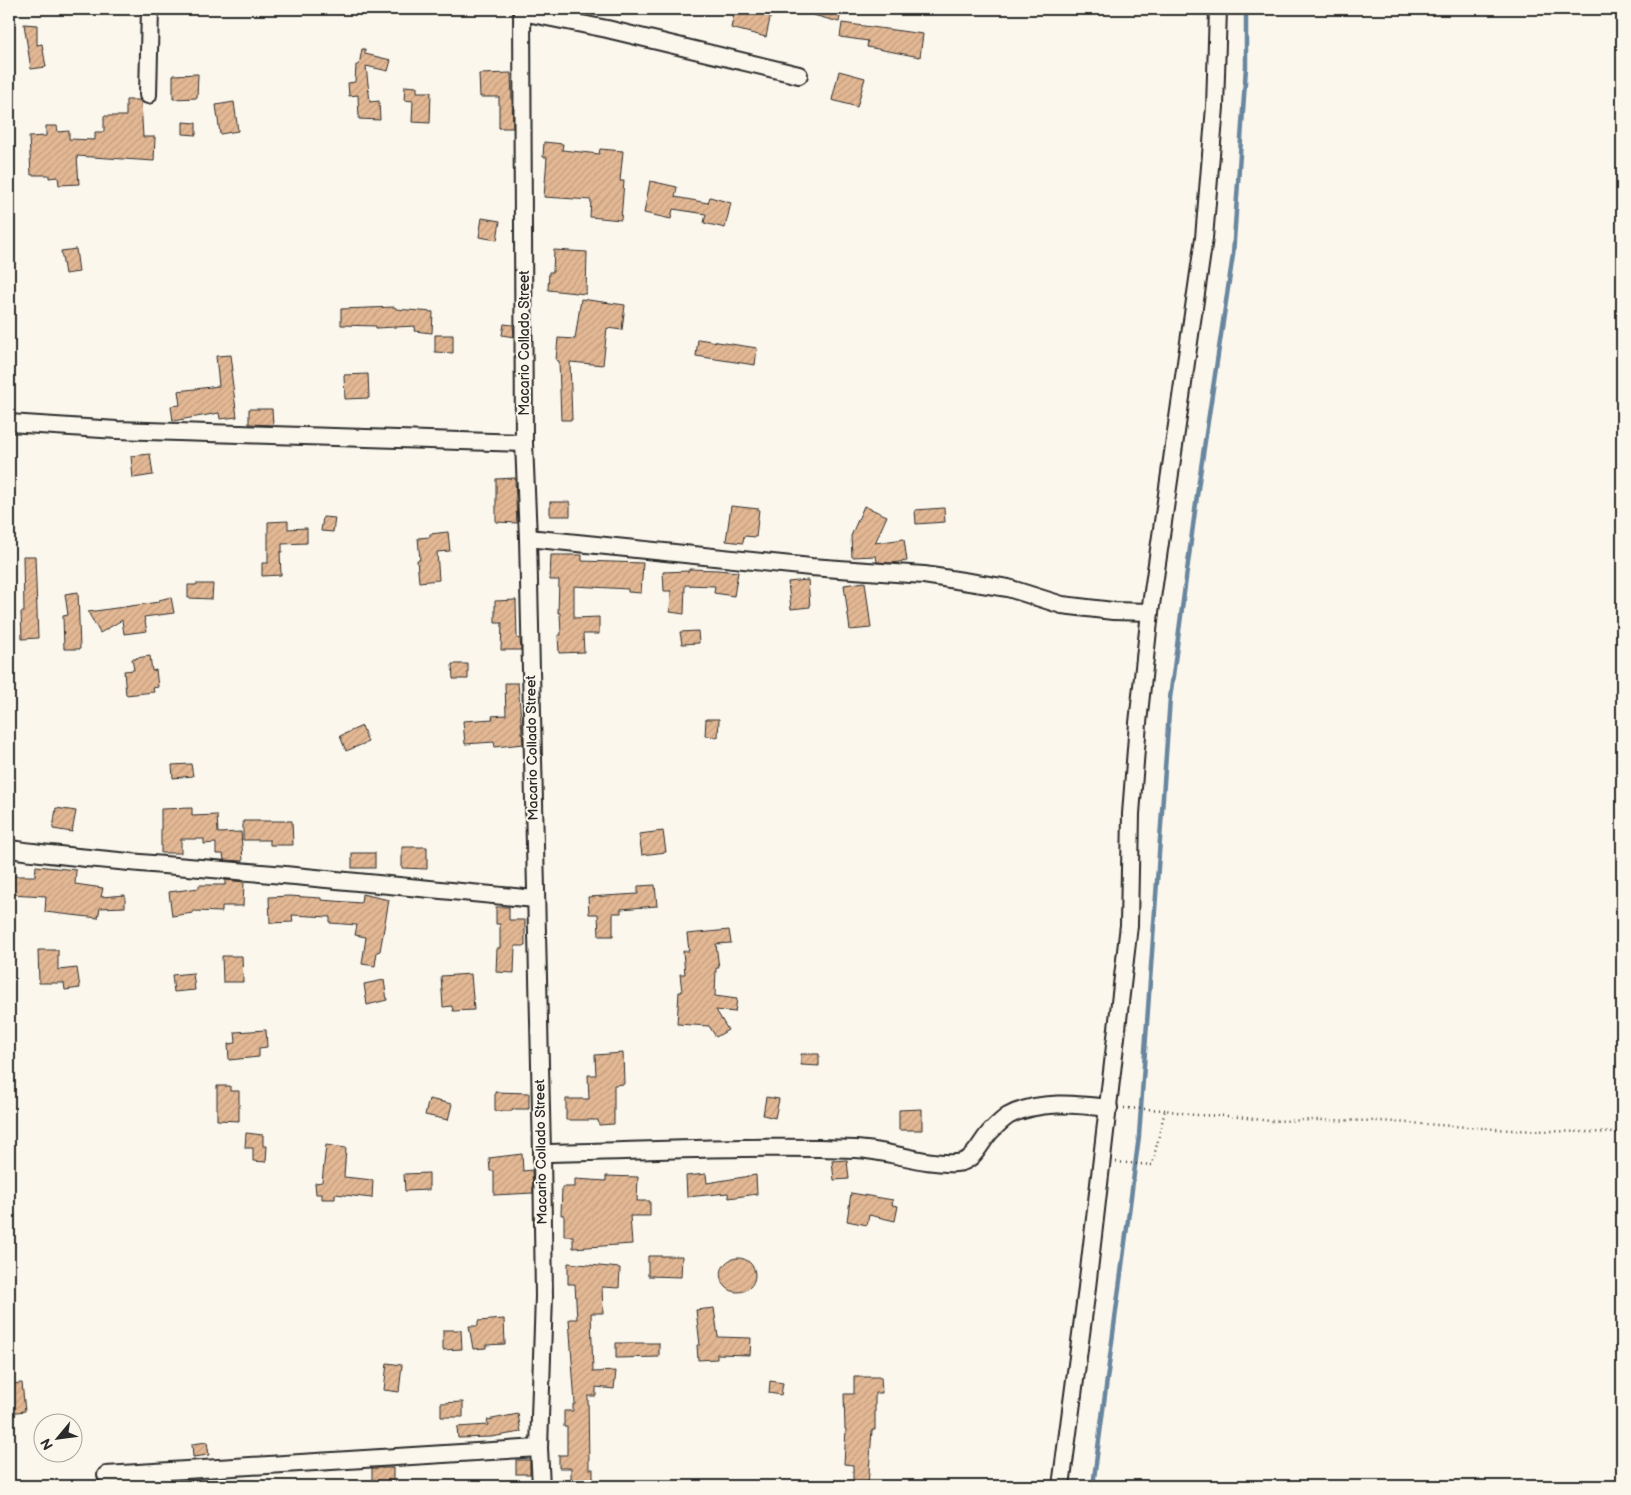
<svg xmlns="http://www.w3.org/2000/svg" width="1631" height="1495" viewBox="0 0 1631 1495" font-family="'Balsamiq Sans',sans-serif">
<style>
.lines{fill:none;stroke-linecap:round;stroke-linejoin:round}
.stream{stroke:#69869f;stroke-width:4.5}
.building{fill:url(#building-hatch);stroke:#2b2b2b}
.minor-casing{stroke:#2b2b2b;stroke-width:20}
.path{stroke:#2b2b2b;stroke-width:2.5;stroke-dasharray:1 4;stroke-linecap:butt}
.minor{stroke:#fbf7ec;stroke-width:16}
.labels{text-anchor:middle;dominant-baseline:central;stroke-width:4;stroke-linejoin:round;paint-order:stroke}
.street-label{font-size:14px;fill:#2b2b2b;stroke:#fbf7ec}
</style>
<defs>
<pattern id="building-hatch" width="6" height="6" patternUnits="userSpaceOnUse" patternTransform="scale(1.25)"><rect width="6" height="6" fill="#e3b894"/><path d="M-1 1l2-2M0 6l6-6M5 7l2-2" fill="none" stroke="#c39e80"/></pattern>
</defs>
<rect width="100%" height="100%" fill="#fbf7ec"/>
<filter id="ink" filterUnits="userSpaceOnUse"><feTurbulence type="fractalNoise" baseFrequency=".02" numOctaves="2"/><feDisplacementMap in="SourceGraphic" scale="10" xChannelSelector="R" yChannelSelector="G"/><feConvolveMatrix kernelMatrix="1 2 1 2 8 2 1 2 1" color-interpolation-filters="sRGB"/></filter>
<g filter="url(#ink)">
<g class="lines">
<path class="stream" d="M1093,1486l46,-350 31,-438 29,-217 34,-226 13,-188v-58"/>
</g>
<g class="building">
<path d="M735,9l14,4 1,-4h22l-6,28 -35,-9z"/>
<path d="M806,9h35l-2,13 -33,-9z"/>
<path d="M842,23l81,11 -3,23 -53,-10 1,-6 -28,-4z"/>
<path d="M24,24l13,1v20l5,-1 4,23 -15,2z"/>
<path d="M362,49h3v5l26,6 -3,11 -22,-5 4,36 9,-1 1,19 -21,-1 -1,-24 -9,1 -1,-13 7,-1 1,-17h3z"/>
<path d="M839,71l26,7 -8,29 -25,-7z"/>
<path d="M511,73l2,55h-14v-31h-19l-1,-23z"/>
<path d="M198,74l-1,24 -24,1v-24z"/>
<path d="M405,86l12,1v5h14l-1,31 -18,-1 1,-21 -9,-1z"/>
<path d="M126,100h13l2,2 2,35h12l-1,24 -77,-5 2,28 -20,1 -1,-8 -9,1v-3h-18l-2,-38 17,-1v-10h11l1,6 11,-1v8l26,1v-8h9v-16h22z"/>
<path d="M234,102l4,29 -18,3 -4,-29z"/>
<path d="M183,122l13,1v12l-13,-1z"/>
<path d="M544,142l19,2 -1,6 37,4 1,-5 23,2 -3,30h4l-3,39 -31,-3 1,-17 -47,-3 3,-40h-4z"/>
<path d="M650,181l27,6 -2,10 33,6 2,-6 21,6 -6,25 -21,-5 2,-9 -33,-5 -2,10 -27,-6z"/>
<path d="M482,218l18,3 -3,19 -18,-3z"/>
<path d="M76,249l3,23 -14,2 -4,-23z"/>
<path d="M554,250l33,2 -1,42 -38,-4 1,-18h4z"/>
<path d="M581,299l44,6 -3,25 -15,-2 -4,37 -33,-3 2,58h-11l-2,-59 -3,-1 2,-22 17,1z"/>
<path d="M395,307l1,2 37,3 -1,21 -18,-2 1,-5 -39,2v-2l-35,-1v-16z"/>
<path d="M504,324l9,1 1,12 -12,-2z"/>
<path d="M435,335h18v18l-18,-1z"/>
<path d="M698,339l59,9 -2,17 -59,-9z"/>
<path d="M231,355l2,16h-2l6,46 -17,2 -1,-6 -46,8 -2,-15 9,-1 -2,-14 41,-5 -3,-30z"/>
<path d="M368,374l1,24 -24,1 -1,-24z"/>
<path d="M249,409h23l1,16 -24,-1z"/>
<path d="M150,454l3,21 -20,3 -2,-22z"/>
<path d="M515,478l2,45 -21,-1v-43z"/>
<rect x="550" y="502" width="20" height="14"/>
<path d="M731,506l28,3 -3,28 -12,-1 -1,7 -17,-2z"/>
<path d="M864,506l23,10 -12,27 29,-4 3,22 -16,2 -14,-1 -1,-6 -24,1 -1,-21z"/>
<path d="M944,508l1,14 -29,2 -1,-14z"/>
<path d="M323,517l12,1 -2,14 -12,-1z"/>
<path d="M288,521v8l19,-1v15l-25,1v8h-2l1,23 -19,1v-13h6v-41z"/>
<path d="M448,532l2,19 -13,1 2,28 -20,2 -2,-22h3l-2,-22 12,-1v-3z"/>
<path d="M551,555h31v6l61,2 -2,30 -13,-1v-3l-54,-3v32l25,-1v17h-16l1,18 -25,1 -1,-18h3l-1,-22h-2l1,-33h-9z"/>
<path d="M23,556h12l3,82 -16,1 -1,-27h3z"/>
<path d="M689,569l29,1 20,2 -4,24 -20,-3 1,-7 -30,-1 -1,29 -14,-2 1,-21h-7l-1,-19 26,-1z"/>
<path d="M808,580l2,27 -19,2 -3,-27z"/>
<path d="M865,582l6,46 -21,2 -6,-45z"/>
<path d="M196,584h17l-1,15 -24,-1v-13h8z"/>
<path d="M78,592l2,57h-16l-1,-33 5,-1 -3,-21z"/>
<path d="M171,597l3,16 -30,4 3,14 -23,3 -2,-14 -22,13 -12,-21 71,-10v-2z"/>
<path d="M516,600l1,38 3,1 1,11h-20l1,-27h-7v-22z"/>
<path d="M698,631l1,12 -17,1 -2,-12z"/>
<path d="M150,656l2,15 4,-1 2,17 -5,1 1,4 -28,3 -2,-24 10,-1 -2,-11h4v-1z"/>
<path d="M452,664h16v15h-15z"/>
<path d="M505,683h13l5,61 -28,3 -1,-5 -29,2 -2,-23 30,-2 -1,-3 14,-1z"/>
<path d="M706,719h13l-1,18 -13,-1z"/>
<path d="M362,726l6,16 -22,9 -6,-15z"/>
<path d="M191,764l2,12 -20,2 -1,-13z"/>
<path d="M56,808l20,3 -4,21 -19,-3z"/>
<path d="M192,808v8l25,-1 1,18 23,-1 2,29 -19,-1 -1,-6h-7v-11l-12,1v-5h-23v14h-20v-44z"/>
<path d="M243,821h49l1,24h-23v-5h-27z"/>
<path d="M663,831l3,21 -24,3 -3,-21z"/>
<path d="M402,847h25v22l-25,-1z"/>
<rect x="352" y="853" width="23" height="15"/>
<path d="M36,866l40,4 -1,14 28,4 -2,9 24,-2v12l-25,1 -2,10 -53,-6 1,-16 -37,-2v-18h26z"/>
<path d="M225,880l19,2 -1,24h-21v6l-29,-1v2l-21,3 -3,-24 30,-4v-3h26z"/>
<path d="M655,885l2,21 -36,3v4h-8v23h-14l-1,-22h-9l-1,-17 50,-3v-8z"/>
<path d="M362,894l27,6 -9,51 -3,1 -2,14 -13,-2 4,-27 -11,-2 2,-10 -27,-2v-6l-38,-2 1,7 -23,1 -1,-26 20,-1 32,2v2l40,3z"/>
<path d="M496,907h13v13h16v26h-10l-1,27 -18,-1 1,-24h3v-24h-4z"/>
<path d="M729,930l2,13 -15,1 3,24h-3l-1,28 22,3 -2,13 -19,-2 12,20 -12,7 -7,-11 -32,-2 2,-32h3l-2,-18h5l-2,-23h6l-2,-17z"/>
<path d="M38,950h20v20l19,-2 3,20 -15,2 -1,-7h-25z"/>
<path d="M222,956h20l1,26h-20z"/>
<path d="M193,973l2,17 -21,2 -2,-17z"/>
<path d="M471,974l3,36 -21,1 -1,-5 -9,1 -2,-31z"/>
<path d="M384,980l3,20 -20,5 -3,-21z"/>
<path d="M266,1030l1,17 -8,1v9l-30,3 -1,-16 8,-1 -1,-11z"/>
<path d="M623,1053l1,31 -10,1v39l-15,1 -1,-5h-32v-21h23l-1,-24h8l-1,-20z"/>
<path d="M801,1054h18v12l-18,-1z"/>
<path d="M217,1086h13v5h9v30l-22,-1z"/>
<path d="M495,1092l34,1v16h-17v2h-17z"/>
<path d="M766,1097l13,2 -4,19 -12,-3z"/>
<path d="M429,1099l23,5 -4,16 -23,-5z"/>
<path d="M922,1109v21h-23v-20z"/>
<path d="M246,1133l17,2v11h4l-1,16 -13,-1v-13h-8z"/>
<path d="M326,1145l20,3 -2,29 29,3 -1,18 -37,-4v5h-13v-5h-6l-1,-11 7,-1z"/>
<path d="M522,1154l1,17 9,-1 1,23 -39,2v-24h-4l-1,-13z"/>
<path d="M847,1160l2,19 -15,1 -2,-19z"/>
<path d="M429,1173v17l-24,1 -1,-17z"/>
<path d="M706,1174l1,9 49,-8 1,19 -28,4 -1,-5 -41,4 -1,-21z"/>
<path d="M606,1176l32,1 -1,24h13v15h-20l2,28 -59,4v-12h-9v-21h-3l1,-28h13v-8l31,2z"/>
<path d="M851,1193l42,7 -1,5 6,1 -3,15 -26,-6 -2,10 -20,-4z"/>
<path d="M648,1256h34l-1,21 -33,-1z"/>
<circle cx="738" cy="1275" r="17"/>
<path d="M568,1263l52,5 -1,20 -17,-1 1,26h-12l2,59 23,-1 -2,18 -18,-2v9h-8l1,73h4v17h-22v-18h-12v-13h8v-28h-3v-16h9v-7h2l-6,-85h8l-2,-35h-7z"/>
<path d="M714,1308l4,29 33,1 -1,17 -33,-1v5l-19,1 -1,-15h3l-4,-35z"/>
<path d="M504,1319l1,25 -19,1v3l-13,1 -4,-23h9v-5z"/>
<path d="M443,1330h18l1,19 -19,1z"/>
<path d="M616,1343h43v14l-43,1z"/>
<path d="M387,1363l15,2 -3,27 -15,-2z"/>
<path d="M854,1377h27l1,16h-7v37h-3l-4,56h-15v-21l-9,-1 2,-35h-1l-1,-35h10z"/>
<path d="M770,1381l13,2 -2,12 -12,-2z"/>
<path d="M22,1383l3,28 -16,2v-29z"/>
<path d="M463,1402v15h-22v-14z"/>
<path d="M518,1414l3,18 -30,5 -33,1 -1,-11 31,-2 -1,-5z"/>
<path d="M207,1442l2,13 -16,2 -1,-13z"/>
<rect x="516" y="1460" width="14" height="14"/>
<path d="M372,1468h21v18l-21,-1z"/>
</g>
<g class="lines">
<defs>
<g id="minor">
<path d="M522,9l2,434 4,95 14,615 2,143 -5,152 2,38"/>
<path d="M522,12l85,17 192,46"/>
<path d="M148,95l2,-86"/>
<path d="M9,423l108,7 407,13"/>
<path d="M528,538l283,29 113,8 84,13 54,17 51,6 37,1"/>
<path d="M9,849c95,13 190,18 286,27 80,8 160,16 240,23"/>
<path d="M542,1153c104,-2 209,-8 313,-4 34,1 67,16 101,14 19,-1 24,-21 35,-32 5,-5 11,-11 17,-15 30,-16 68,-12 101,-8"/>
<path d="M106,1475l433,-27"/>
<path d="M1061,1486l25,-190 43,-371 2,-111 7,-91 12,-111 54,-374 11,-131 3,-98"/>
</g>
</defs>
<use href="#minor" class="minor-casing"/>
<g class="path">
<path d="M1124,1108l41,2"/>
<path d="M1116,1162l36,3 13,-55 29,5 36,1 40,5 48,-1 62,1 131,9 111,3"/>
</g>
<use href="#minor" class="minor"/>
</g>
</g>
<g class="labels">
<g class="street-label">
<text transform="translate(524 343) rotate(-90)">Macario Collado Street</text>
<text transform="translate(532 748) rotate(-91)">Macario Collado Street</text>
<text transform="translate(541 1152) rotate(-91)">Macario Collado Street</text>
</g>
</g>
<rect width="1631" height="1495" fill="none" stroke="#fbf7ec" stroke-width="30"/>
<rect x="15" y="15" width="1601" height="1465" fill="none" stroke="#2b2b2b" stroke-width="2" filter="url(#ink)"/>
<g transform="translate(58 1438) rotate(241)"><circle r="24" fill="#fbf7ec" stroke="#a8a59f"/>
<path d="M0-4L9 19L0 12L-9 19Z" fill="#2b2b2b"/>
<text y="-8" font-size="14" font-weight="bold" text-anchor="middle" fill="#2b2b2b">N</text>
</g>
</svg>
